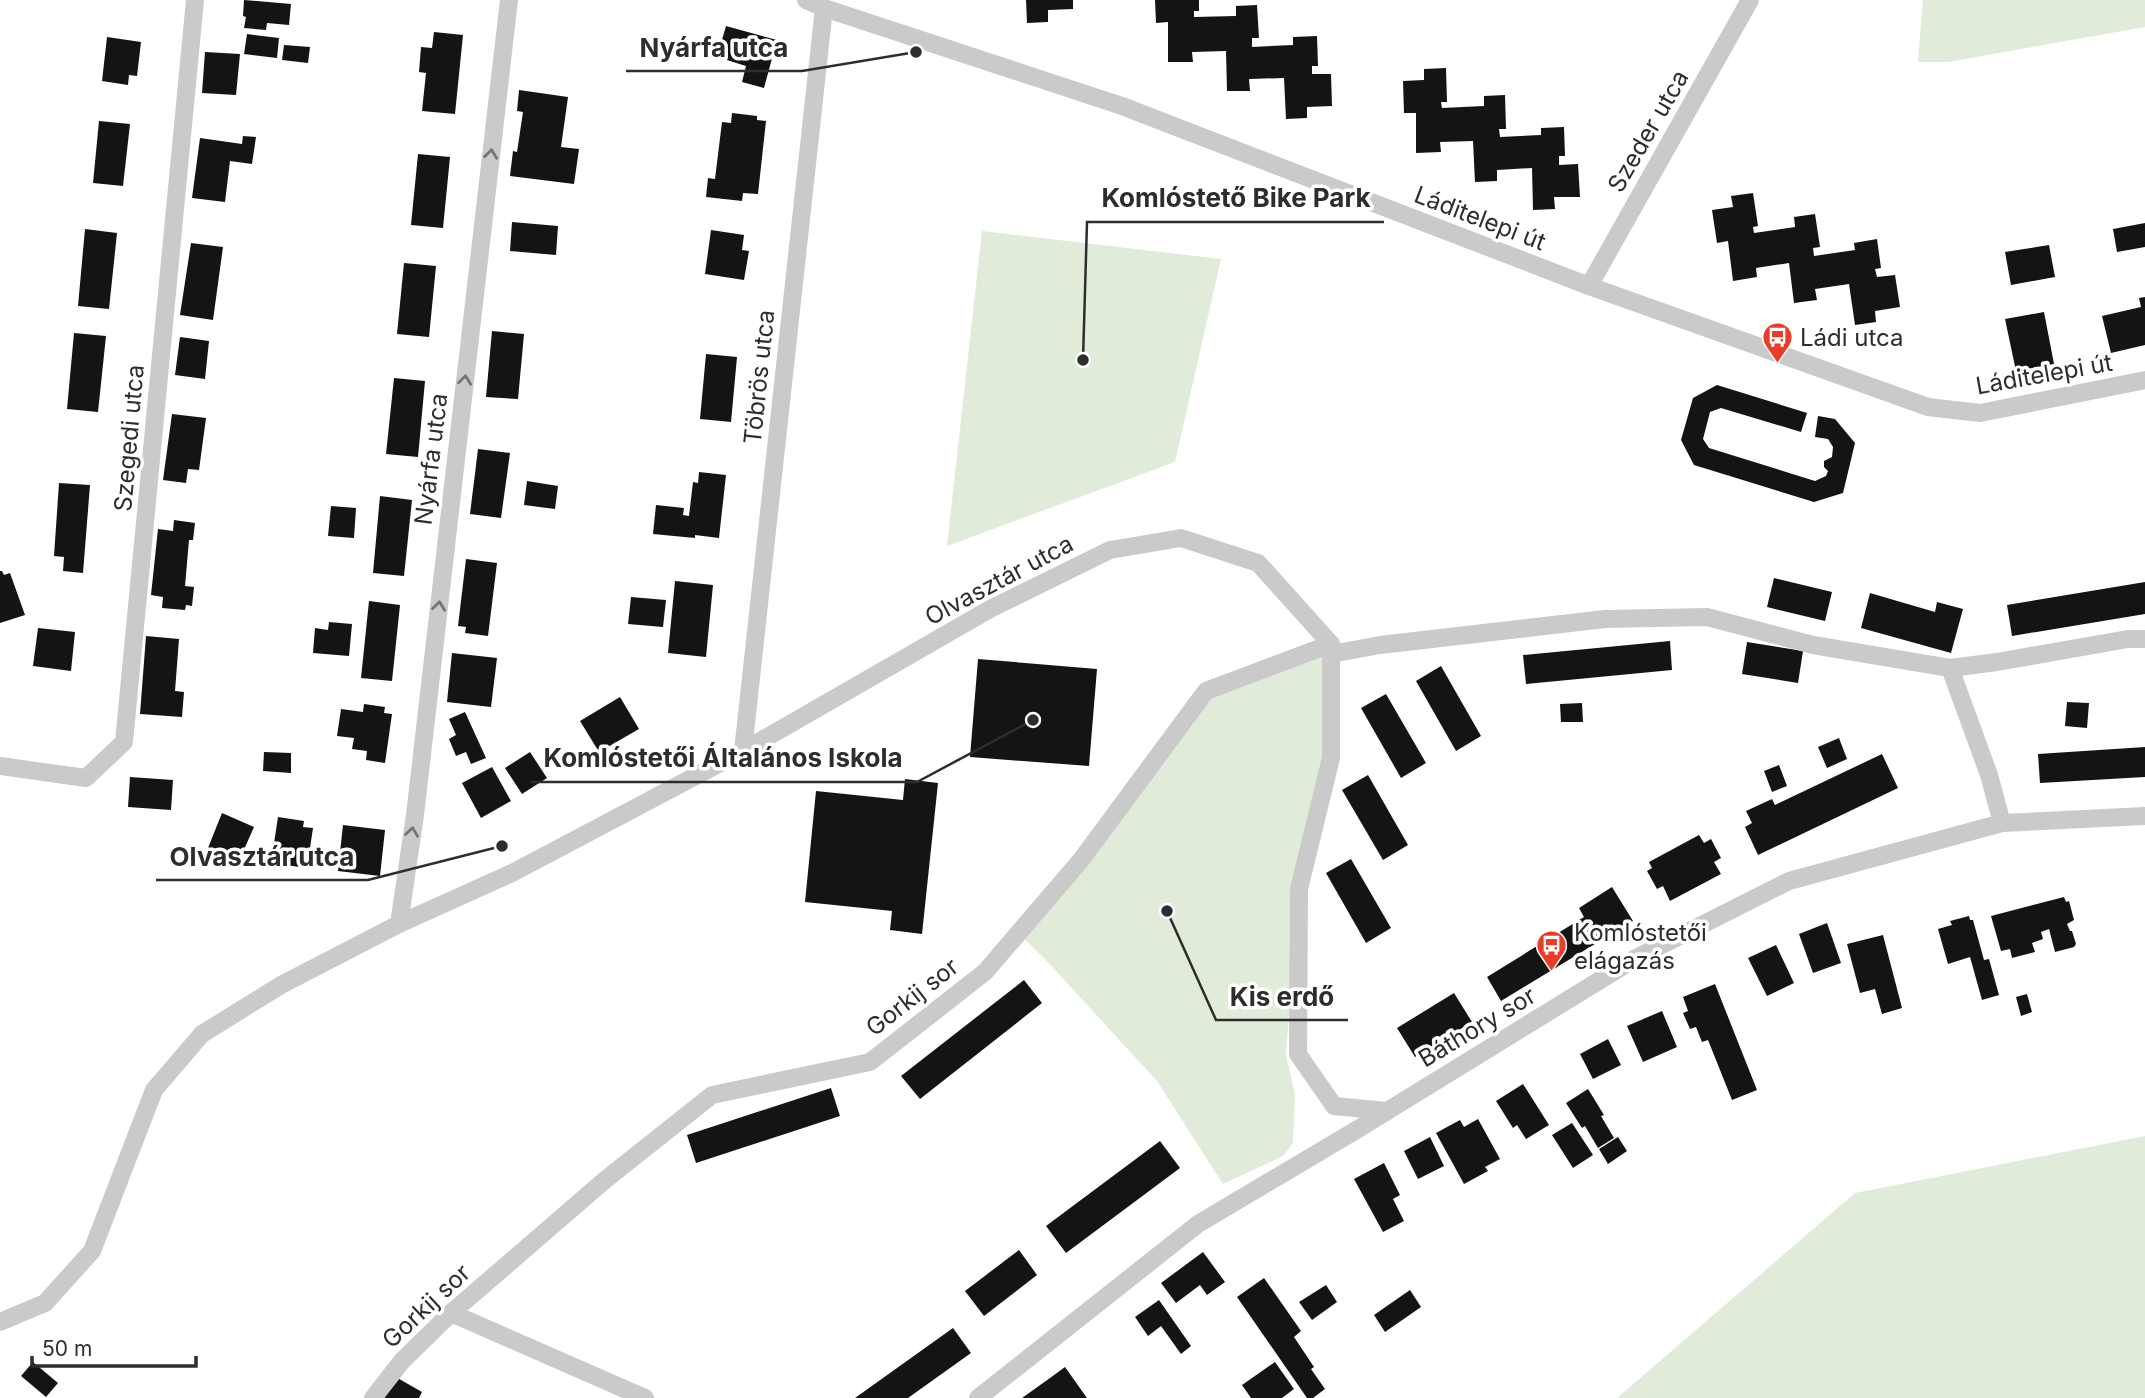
<svg xmlns="http://www.w3.org/2000/svg" width="2145" height="1398" viewBox="0 0 2145 1398" font-family="Inter,sans-serif">
<style>
.green{fill:#e0ebd9}
.building{fill:#141414}
.lines{fill:none;stroke-linecap:round;stroke-linejoin:round}
.minor{stroke:#cacaca;stroke-width:18}
.oneway{stroke:#747474}
.labels{text-anchor:middle;dominant-baseline:central;stroke-width:7;stroke-linejoin:round;paint-order:stroke}
.street-label{font-size:24px;fill:#2d2d2d;stroke:#fff}
.poi-label{font-size:24px;fill:#2d2d2d;stroke:#fff;text-anchor:start}
.leader{fill:none;stroke:#2d2d2d;stroke-width:2.5}
.callout-dot{fill:#2d2d2d;stroke:#fff;stroke-width:2.5}
.callout-label{font-size:26px;text-anchor:middle;font-weight:bold;fill:#2d2d2d;stroke:#fff;stroke-width:7;stroke-linejoin:round;paint-order:stroke}
</style>
<rect width="100%" height="100%" fill="#fff"/>
<g class="green">
<path d="M1923,0h222v27l-197,35h-30z"/>
<path d="M982,231l239,28 -46,203 -228,84z"/>
<path d="M1331,654v104l-32,131 -13,166 9,40 -2,48 -10,13 -60,28 -66,-103 -113,-123 -26,-25 188,-242z"/>
<path d="M2145,1136v262h-528l238,-205z"/>
</g>
<g class="building">
<path d="M244,0l47,4 -2,21 -22,-2 -1,7 -22,-2 2,-11 -3,-1z"/>
<path d="M1026,0h47v9l-25,1v12l-21,1z"/>
<path d="M1155,0h44v11h-5v6l42,-1v-10l21,-1 2,33h-7v9l41,-2v-8l24,-1 1,30h-6v8h19l1,32 -25,1v11l-21,1 -2,-41 -35,1 1,12h-23l-1,-40 -34,1 1,10h-25v-40l-12,1z"/>
<path d="M726,26l51,14 -13,48 -22,-6 4,-16 -29,-9z"/>
<path d="M434,32l29,3 -8,79 -33,-3 4,-38 -7,-1 2,-25 11,1z"/>
<path d="M247,34l32,4 -2,20 -33,-4z"/>
<path d="M107,37l34,5 -4,34 -8,-1 -1,10 -26,-4z"/>
<path d="M284,45l26,2 -2,16 -26,-3z"/>
<path d="M205,52l35,2 -4,41 -34,-2z"/>
<path d="M1446,68l1,34h-6l1,6 42,-2v-10l21,-1 1,34h-7l1,8 41,-2v-7l23,-1 1,29h-6v9l19,-1 2,33h-26l1,12 -22,1 -1,-42 -35,2v11l-22,1 -2,-41 -33,1 1,10 -25,1v-40h-12l-1,-32 21,-1v-11z"/>
<path d="M519,90l49,7 -7,50 18,2 -5,35 -64,-8 3,-25 4,1 6,-40 -6,-1z"/>
<path d="M732,113l25,3v4l9,1 -8,73 -15,-1 -1,8 -36,-4 2,-19 7,1 7,-57 9,1z"/>
<path d="M99,121l31,3 -7,62 -30,-3z"/>
<path d="M243,136l13,1 -4,27 -22,-3 -5,41 -33,-4 8,-60 42,6z"/>
<path d="M418,154l32,3 -7,71 -32,-3z"/>
<path d="M1753,193l5,33 -5,1 1,6 41,-6 -1,-10 21,-3 5,33 -7,1 1,8 41,-6 -1,-7 23,-4 4,29 -6,1 2,8 18,-2 5,32 -25,4 1,11 -21,3 -6,-41 -34,5 2,11 -23,3 -5,-40 -33,5 1,9 -24,4 -5,-40 -11,2 -5,-33 21,-3 -2,-11z"/>
<path d="M512,222l46,4 -2,29 -46,-4z"/>
<path d="M2145,223v24l-28,5 -4,-23z"/>
<path d="M85,229l32,4 -8,76 -31,-3z"/>
<path d="M711,230l33,5 -2,15 7,1 -5,29 -39,-6z"/>
<path d="M191,243l32,4 -10,73 -33,-5z"/>
<path d="M2049,245l6,32 -44,8 -6,-33z"/>
<path d="M404,263l32,3 -7,71 -32,-3z"/>
<path d="M2145,297v48l-34,8 -9,-37 39,-9 -2,-9z"/>
<path d="M2044,312l10,52 -38,7 -11,-52z"/>
<path d="M492,331l32,3 -6,65 -32,-2z"/>
<path d="M74,333l32,3 -8,76 -31,-3z"/>
<path d="M180,337l29,4 -4,38 -30,-4z"/>
<path d="M706,354l31,3 -6,65 -31,-3z"/>
<path d="M394,378l31,3 -7,76 -32,-3z"/>
<path d="M1717,385l90,28 -6,19 -80,-24 -11,4 -7,27 6,9 106,33 11,-5 2,-5 -4,-4v-6l8,-4 1,-10 -5,-8 -13,-2 3,-21 17,3 20,24 -12,50 -29,9 -120,-37 -13,-25 12,-42z"/>
<path d="M172,414l34,4 -7,52 -11,-1 -2,14 -23,-3z"/>
<path d="M478,449l32,4 -9,65 -31,-4z"/>
<path d="M699,472l27,3 -7,63 -24,-3v3l-42,-4 3,-29 28,3 -1,7 6,1 4,-34 5,1z"/>
<path d="M527,481l31,5 -3,23 -31,-4z"/>
<path d="M59,483l31,2 -7,88 -20,-2 1,-14 -10,-1z"/>
<path d="M380,496l32,4 -8,76 -31,-3z"/>
<path d="M331,506l25,2 -2,30 -26,-2z"/>
<path d="M174,520l21,3 -2,17h-4l-4,46 9,1 -2,19 -6,-1 -1,5 -23,-2 1,-11 -12,-2 7,-66 15,2z"/>
<path d="M466,559l31,4 -9,73 -23,-3 1,-6 -8,-1z"/>
<path d="M0,571h2l2,4 6,-2 15,42 -25,8z"/>
<path d="M1774,578l58,14 -7,29 -58,-14z"/>
<path d="M675,581l38,4 -7,72 -38,-4z"/>
<path d="M2145,582v32l-133,22 -5,-31z"/>
<path d="M1870,593l65,19 2,-10 26,7 -12,44 -90,-25z"/>
<path d="M631,597l35,3 -3,27 -35,-3z"/>
<path d="M369,601l31,4 -8,76 -31,-3z"/>
<path d="M329,622l23,2 -3,32 -36,-3 2,-25 13,2z"/>
<path d="M38,628l37,4 -4,39 -38,-5z"/>
<path d="M146,636l33,3 -4,52 9,1 -2,25 -42,-3z"/>
<path d="M1670,641l2,29 -146,14 -3,-29z"/>
<path d="M1747,642l56,9 -5,32 -56,-9z"/>
<path d="M452,653l45,5 -6,49 -44,-5z"/>
<path d="M978,659l119,10 -8,97 -119,-9z"/>
<path d="M1441,666l40,70 -25,15 -40,-70z"/>
<path d="M1386,694l40,69 -25,15 -40,-70z"/>
<path d="M620,697l19,32 -40,23 -19,-31z"/>
<path d="M2067,702l22,1 -2,25 -22,-2z"/>
<path d="M1582,703l1,19h-22l-1,-18z"/>
<path d="M364,704l21,3 -1,6 8,1 -7,49 -19,-3 1,-9 -15,-2 2,-11 -17,-2 4,-27 22,3z"/>
<path d="M465,712l21,46 -15,6 -5,-12 -10,4 -7,-17 7,-4 -7,-16z"/>
<path d="M1839,738l8,21 -20,9 -9,-21z"/>
<path d="M2145,747v30l-105,6 -2,-29z"/>
<path d="M264,752l27,1v20l-28,-2z"/>
<path d="M530,752l17,26 -25,16 -17,-26z"/>
<path d="M1882,754l16,34 -140,67 -13,-28 7,-4 -6,-12 26,-12 3,6z"/>
<path d="M1779,765l8,21 -15,6 -8,-21z"/>
<path d="M492,767l19,34 -30,17 -19,-35z"/>
<path d="M1368,775l40,70 -25,15 -41,-70z"/>
<path d="M130,777l43,3 -2,30 -43,-3z"/>
<path d="M905,779l33,4 -16,151 -32,-4 2,-19 -87,-9 11,-111 87,9z"/>
<path d="M222,813l32,14 -15,34 -31,-13z"/>
<path d="M278,817l26,4 -1,6 10,1 -6,40 -36,-5z"/>
<path d="M343,825l42,5 -5,46 -42,-5z"/>
<path d="M1699,835l5,8 7,-4 10,19 -7,4 7,12 -51,27 -7,-15 -6,3 -10,-18 5,-3 -3,-6z"/>
<path d="M1351,859l40,69 -25,15 -40,-70z"/>
<path d="M1612,887l21,34 -132,80 -14,-24 97,-60 -5,-9z"/>
<path d="M2064,897l2,5 3,-1 5,19 -7,4 3,7h2l4,13 -2,3 -19,5 -6,-23 -8,3 2,7 -11,4 3,9 -23,6 -2,-9 -9,2 -10,-35z"/>
<path d="M1969,916l1,4h3l11,40 5,-1 10,36 -17,5 -12,-43 -22,7 -10,-35 14,-4 -2,-4z"/>
<path d="M1827,923l14,40 -28,10 -14,-39z"/>
<path d="M1883,935l19,73 -20,6 -7,-25 -15,4 -13,-49z"/>
<path d="M1776,945l18,38 -27,13 -19,-38z"/>
<path d="M1024,980l18,23 -122,96 -19,-23z"/>
<path d="M1715,984l42,106 -25,10 -24,-60 -6,2 -6,-15 -6,2 -7,-16 5,-2 -5,-14z"/>
<path d="M1454,993l18,29 -57,35 -18,-29z"/>
<path d="M2027,994l5,18 -11,4 -5,-19z"/>
<path d="M1662,1011l15,36 -34,15 -16,-36z"/>
<path d="M1608,1039l13,26 -28,14 -13,-25z"/>
<path d="M1523,1084l26,41 -23,14 -9,-14 -4,3 -17,-27z"/>
<path d="M831,1088l9,28 -144,47 -9,-28z"/>
<path d="M1588,1089l16,26 -3,1 13,22 -16,10 -13,-22 -3,2 -16,-25z"/>
<path d="M1478,1119l22,40 -15,8 3,4 -24,13 -28,-51 24,-13 4,7z"/>
<path d="M1572,1123l21,32 -20,13 -21,-33z"/>
<path d="M1430,1137l14,29 -26,13 -14,-28z"/>
<path d="M1618,1137l9,14 -19,13 -9,-15z"/>
<path d="M1160,1141l20,27 -114,85 -20,-27z"/>
<path d="M1384,1163l16,32 -7,4 11,22 -21,11 -29,-53z"/>
<path d="M1019,1250l18,25 -53,41 -19,-25z"/>
<path d="M1203,1252l22,30 -18,13 -7,-10 -24,18 -15,-20z"/>
<path d="M1264,1278l37,53 -7,6 20,30 -3,2 14,20 -12,9h-6l-70,-101z"/>
<path d="M1326,1285l11,17 -25,18 -13,-18z"/>
<path d="M1410,1290l11,17 -36,25 -11,-17z"/>
<path d="M1159,1300l32,46 -10,8 -20,-28 -13,10 -13,-19z"/>
<path d="M953,1328l18,25 -63,45h-53z"/>
<path d="M33,1362l25,21 -12,14 -25,-21z"/>
<path d="M1275,1362l19,27 -12,9h-31l-9,-13z"/>
<path d="M1065,1367l22,31h-65l28,-20z"/>
<path d="M394,1376l28,16 -3,6h-37z"/>
</g>
<g class="lines">
<g class="minor">
<path d="M806,0l18,8 298,98 467,180 339,121 52,6 165,-33"/>
<path d="M1589,286l161,-286"/>
<path d="M1331,654l49,-9 225,-26 102,-2 106,28 137,23 47,-6 131,-23h17"/>
<path d="M1950,668l39,107 13,48"/>
<path d="M743,751l81,-743"/>
<path d="M0,766l86,12 38,-36 71,-742"/>
<path d="M399,924l16,-109 94,-815"/>
<path d="M451,1313l194,85"/>
<path d="M0,1322l45,-19 47,-52 62,-161 48,-56 79,-49 118,-61 113,-51 231,-122 247,-142 120,-59 71,-12 77,25 73,81v114l-32,131 -1,165 36,52 53,5"/>
<path d="M373,1398l29,-37 49,-48 154,-133 107,-85 158,-33 115,-90 96,-112 125,-169 125,-47"/>
<path d="M978,1398l220,-174 160,-95 278,-171 153,-77 213,-58 143,-7"/>
</g>
</g>
<defs><path id="oneway-chevron" d="M-2-3.5L2.5 0L-2 3.5" fill="none" stroke-width="1.6" stroke-linecap="round" stroke-linejoin="round" transform="scale(1.75)"/></defs>
<g class="oneway">
<use href="#oneway-chevron" transform="translate(491 154) rotate(-83)"/>
<use href="#oneway-chevron" transform="translate(465 380) rotate(-83)"/>
<use href="#oneway-chevron" transform="translate(439 606) rotate(-83)"/>
<use href="#oneway-chevron" transform="translate(412 832) rotate(-82)"/>
</g>
<defs>
<symbol id="bus-pin" viewBox="-11 -11 22 30"><path d="M0 17L-7.5 6A9.5 9.5 0 1 1 7.5 6Z" fill="#ea3d29" stroke="#fff"/><path d="M-5-6H5V4H4V6H2V4H-2V6H-4V4H-5ZM-3.5-4V0h7V-4ZM-3.5 1.2v1.5H-2V1.2ZM2 1.2v1.5H3.5V1.2Z" fill="#fff"/></symbol>
</defs>
<g fill-rule="evenodd">
<use href="#bus-pin" x="1760" y="320" width="35" height="47"/>
<use href="#bus-pin" x="1534" y="928" width="35" height="47"/>
</g>
<g class="labels">
<g class="street-label">
<text transform="translate(1648 131) rotate(-60)">Szeder utca</text>
<text transform="translate(1480 218) rotate(21)">Láditelepi út</text>
<text transform="translate(2044 374) rotate(-10)">Láditelepi út</text>
<text transform="translate(759 377) rotate(-84)">Töbrös utca</text>
<text transform="translate(129 438) rotate(-85)">Szegedi utca</text>
<text transform="translate(431 459) rotate(-83)">Nyárfa utca</text>
<text transform="translate(999 580) rotate(-28)">Olvasztár utca</text>
<text transform="translate(912 997) rotate(-38)">Gorkij sor</text>
<text transform="translate(1477 1027) rotate(-31)">Báthory sor</text>
<text transform="translate(426 1306) rotate(-43)">Gorkij sor</text>
</g>
<g class="poi-label">
<text x="1800" y="337">Ládi utca</text>
<text x="1574" y="932">Komlóstetői<tspan x="1574" dy="28">elágazás</tspan></text>
</g>
</g>
<path class="leader" d="M916 52L802 71H626M1083 360L1087 222H1384M1033 720L917 782H530M502 846L368 880H156M1167 911L1216 1020H1348"/>
<g class="callout-dot">
<circle cx="916" cy="52" r="7"/>
<circle cx="1083" cy="360" r="7"/>
<circle cx="1033" cy="720" r="7"/>
<circle cx="502" cy="846" r="7"/>
<circle cx="1167" cy="911" r="7"/>
</g>
<g class="callout-label">
<text x="714" y="57">Nyárfa utca</text>
<text x="1236" y="207">Komlóstető Bike Park</text>
<text x="723" y="767">Komlóstetői Általános Iskola</text>
<text x="262" y="866">Olvasztár utca</text>
<text x="1282" y="1006">Kis erdő</text>
</g>
<path d="M32 1356v10h164v-10" fill="none" stroke="#2d2d2d" stroke-width="3.5"/>
<text x="42" y="1356" font-size="21" fill="#2d2d2d" stroke="#ffffff" stroke-width="5" paint-order="stroke">50 m</text>
</svg>
